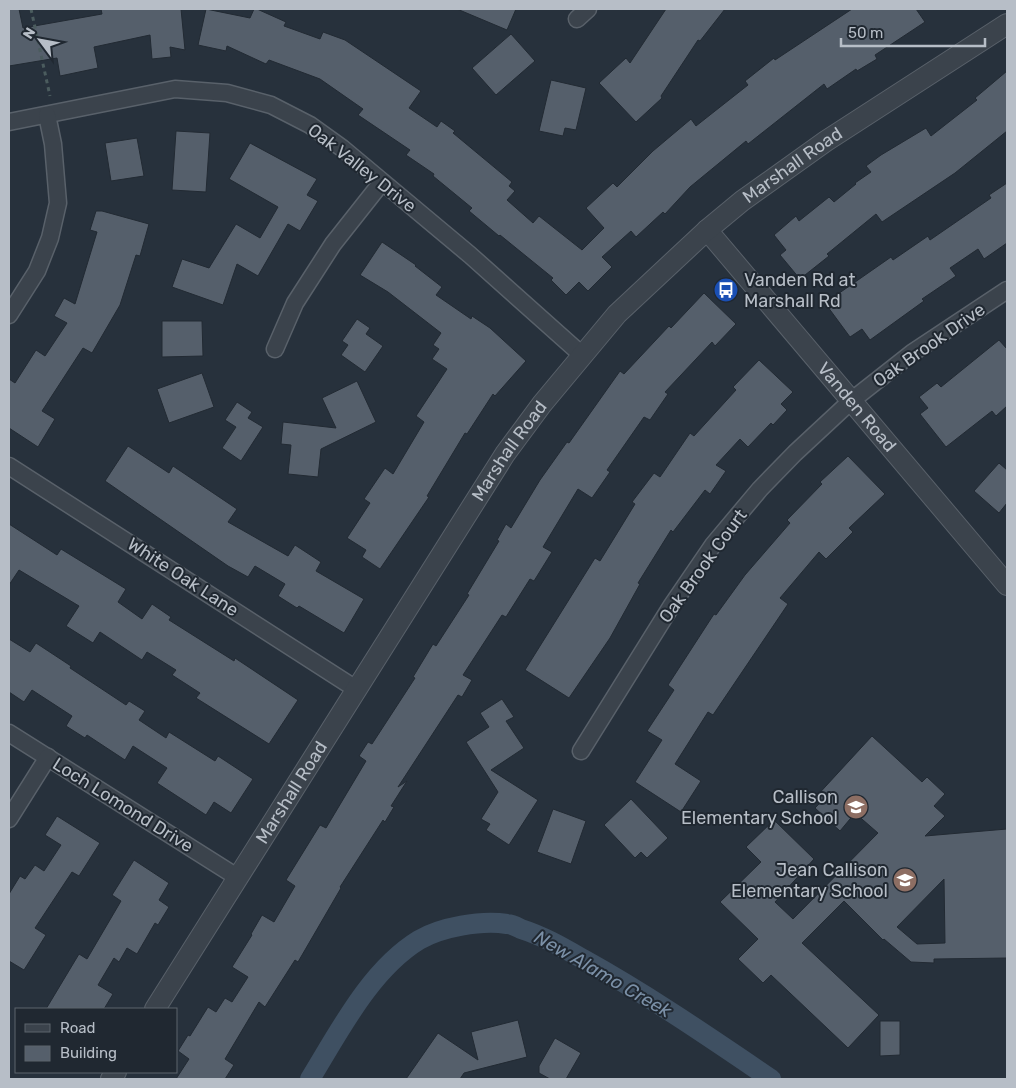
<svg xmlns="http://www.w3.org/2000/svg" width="1016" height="1088" viewBox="0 0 1016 1088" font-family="Rubik,sans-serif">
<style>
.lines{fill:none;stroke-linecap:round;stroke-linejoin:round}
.canal{stroke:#3f5062;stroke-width:20}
.building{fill:#555f6b;stroke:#222a33;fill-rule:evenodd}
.minor-casing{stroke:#59616a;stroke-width:19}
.tertiary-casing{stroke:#59616a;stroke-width:22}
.path{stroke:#4b5c5e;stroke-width:3;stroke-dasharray:4 4;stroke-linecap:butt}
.minor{stroke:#3b434c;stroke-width:16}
.tertiary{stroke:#3b434c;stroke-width:20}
.labels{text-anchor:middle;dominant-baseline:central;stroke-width:4;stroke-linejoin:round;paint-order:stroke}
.street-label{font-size:18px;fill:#b7bec7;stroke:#202831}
.poi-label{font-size:18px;fill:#b7bec7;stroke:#202831;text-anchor:end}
.water-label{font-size:19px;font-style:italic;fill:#7b90a7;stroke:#202831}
</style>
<rect width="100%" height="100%" fill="#27313c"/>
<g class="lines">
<path class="canal" d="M310,1079c29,-47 60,-109 109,-139 22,-13 62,-20 88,-16 5,0 10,3 14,5 22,7 41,18 62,30 65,36 126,78 188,120"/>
</g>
<g class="building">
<path d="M9,9h10l4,19 79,-14 -1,-5h80l4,41 -15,-3 1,10 -19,2 -2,-24 -56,12 4,21 -38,8 -3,-18 -48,8z"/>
<path d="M206,9l44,9 4,-9h3l29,13 -2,4 36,13 3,-7 22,8 76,51 -12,17 28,19 4,-6 14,10 -2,2 59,49 -3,4 6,5 -8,9 26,23 6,-7 43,34 22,-22 -18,-20 27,-25 4,4 36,-36 38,-32 5,7 52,-41 -3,-4 29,-23 1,2 77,-51h64l9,13 -50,33 2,4 -20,12 -1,-2 -29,20 -3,-5 -76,60 -2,-3 -56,46 -25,27 -2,-2 -27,25 -5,-6 -29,26 10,10 -24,24 -9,-9 -13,13 -15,-15 2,-2 -53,-43 -1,1 -30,-25 3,-3 -39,-32 1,-2 -28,-19 4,-5 -52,-35 5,-6 -43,-30 -51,-19 -3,4 -39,-18 -1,5 -28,-6z"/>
<path d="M457,9h59l-9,21z"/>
<path d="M666,9h59l-25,32 -2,-1 -37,56 1,2 -26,24 -37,-39 27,-25 4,5z"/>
<path d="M511,34l24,27 -39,34 -24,-27z"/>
<path d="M1007,71v60l-52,42 -73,49 -6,-8 -49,40 2,2 -29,23 -20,-24 6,-5 -12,-15 22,-19 3,5 30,-24 5,5 22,-18 -1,-1 16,-11 -5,-6 15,-11 45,-27 5,8 46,-36 -2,-2z"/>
<path d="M551,80l35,8 -10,42 -11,-2 -2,8 -24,-5z"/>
<path d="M176,131l34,2 -4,59 -34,-2z"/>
<path d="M137,138l7,38 -33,5 -6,-38z"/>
<path d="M250,143l67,36 -10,16 11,6 -18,30 -12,-7 -30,52 -21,-12 -14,41 -51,-18 10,-28 27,9 27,-44 24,14 18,-31 -49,-28z"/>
<path d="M1007,183v60l-23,16 -6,-10 -28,19 6,8 -34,23 2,2 -54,39 -8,-11 -12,8 -25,-34 66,-46 2,3 35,-24 2,4 61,-42 -2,-3z"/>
<path d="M96,211h6l47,13 -9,32 -4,-1 -16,50 -28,48 -9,-5 -41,63 13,8 -17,28 -29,-19v-49l6,4 21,-33 9,6 22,-33 -13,-7 10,-18 11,6 22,-72 -7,-2z"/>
<path d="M382,242l34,23 -1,1 27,21 -6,8 35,24 1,-3 18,12 36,33 -31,35 -2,-2 -26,40 -2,-1 -38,63 2,1 -49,72 -18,-12 4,-7 -19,-12 23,-35 -6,-4 21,-31 8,6 31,-52 -8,-6 31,-47 -15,-10 7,-10 -6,-4 8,-12 -53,-41 -28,-17z"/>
<path d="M704,293l32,31 -21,22 -3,-4 -47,50 3,2 -18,26 -6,-3 -37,53 3,2 -18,26 -14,-9 -35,58 9,5 -18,29 -4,-2 -24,38 -4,-2 -39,60 9,5 -10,17 -4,-2 -60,92 9,-6 -16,25 3,1 -9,15 -2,-2 -43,67 1,1 -43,74 -3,-2 -30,47 -6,-5 -34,57 9,6 -9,14h-49l13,-20 -11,-8 10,-16 2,1 18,-29 8,5 9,-14 7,4 16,-25 -16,-10 20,-32 -1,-1 11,-19 12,7 21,-36 -9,-6 34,-55 6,3 40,-67 -7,-5 9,-14 4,2 43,-66 -2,-1 20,-33 3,2 33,-51 -2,-1 32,-53 -2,-1 9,-16 5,4 29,-48 27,-38 2,1 51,-72 4,3 45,-48 2,2z"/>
<path d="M357,319l13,9 -4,6 17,12 -18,26 -24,-17 7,-10 -6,-4z"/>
<path d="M162,321h40l1,35 -41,1z"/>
<path d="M999,340l8,9v57l-11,10 -4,-5 -46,36 -26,-33 8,-6 -9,-11 18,-14 4,4z"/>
<path d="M759,360l34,32 -12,12 6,6 -14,15 -2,-2 -23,24 -8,-8 -24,26 10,6 -16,23 -5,-4 -32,42 -2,-2 -33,53 2,1 -30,54 -41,60 -44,-28 70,-112 5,3 35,-57 -3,-2 22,-29 6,4 30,-44 4,3 42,-46 -3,-3z"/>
<path d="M202,373l12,34 -45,16 -12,-34z"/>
<path d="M357,381l19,41 -55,27 -3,28 -30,-3 3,-29 -10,-1 2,-22 53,6 -14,-30z"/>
<path d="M237,402l15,10 -4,6 15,9 -22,34 -19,-13 14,-21 -11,-7z"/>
<path d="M128,446l41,27 4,-7 64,43 -9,13 60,34 7,-11 26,17 -5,9 48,28 -20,34 -45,-27 -2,2 -19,-12 7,-12 -30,-18 -7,11 -20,-11 -123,-85z"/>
<path d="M848,456l37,38 -36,34 4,4 -27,27 -7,-7 -39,46 8,6 -75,111 -5,-3 -33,52 26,17 -20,31 -46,-30 27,-42 -15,-9 27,-41 -6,-5 46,-71 2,1 29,-40 45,-52 -3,-3 35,-36 -2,-2z"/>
<path d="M999,463l8,7v33l-8,10 -25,-22z"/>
<path d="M9,524l48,31 4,-6 65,40 -8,13 24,17 10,-15 19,13 -2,3 65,41 1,-3 63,42 -29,44 -73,-46 4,-5 -28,-18 4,-5 -29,-18 -5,8 -42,-28 -7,11 -27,-17 13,-20 -60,-36 -10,15z"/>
<path d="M9,639l21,13 6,-9 35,23 -1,2 56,37 3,-4 16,10 -6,9 27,18 3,-6 46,29 3,-5 35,23 -22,34 -17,-11 -8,13 -49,-32 10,-15 -34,-22 -8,14 -38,-25 -2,3 -19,-12 6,-10 -40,-26 -8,12 -15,-10z"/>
<path d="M502,699l12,18 -8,4 18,27 -33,22 47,30 -29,45 -23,-15 4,-6 -9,-5 17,-27 -32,-50 23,-15 -9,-14z"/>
<path d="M872,736l50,46 5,-5 18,17 -11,12 11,10 -20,20 82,-7v129l-73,1v4l-23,-1 -27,-23 -1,1 -39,-39 -42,42 77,72 -31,33 -77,-73 -8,8 -25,-24 20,-20 -38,-37 41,-40 -15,-15 28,-27 40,39 -39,43 18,17 85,-86 -23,-20 -15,18 -25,-23 4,-4 -5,-5zM944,879l1,64 -28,1 -20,-17z"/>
<path d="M631,799l37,39 -21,20 -6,-6 -6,6 -31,-33z"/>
<path d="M553,809l33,12 -15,43 -34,-12z"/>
<path d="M57,816l43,27 -21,33 -7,-4 -37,56 11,7 -22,35 -15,-9v-67l11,-18 5,3 10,-14 9,6 17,-26 -16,-10z"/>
<path d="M134,860l35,23 -10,17 10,7 -11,18 -3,-2 -18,31 -10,-6 -8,14 -5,-4 -16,27 15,9 -9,15h-58l33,-55 8,5 34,-58 -9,-6z"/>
<path d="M518,1020l9,37 -63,16 -4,6h-54l32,-46 40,27 -7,-28z"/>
<path d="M880,1021h20v34l-20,1z"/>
<path d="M555,1038l26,15 -15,26h-16l-11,-6v-7z"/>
</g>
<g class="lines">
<defs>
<g id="minor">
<path d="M577,19l11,-10"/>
<path d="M9,122l166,-33 52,4 44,12 39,20 32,23 128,107 112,100"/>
<path d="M9,315l28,-44 13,-33 8,-35 -5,-59 -6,-29"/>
<path d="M275,349l20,-46 38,-59 49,-62"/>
<path d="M9,466l347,223"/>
<path d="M9,733l228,144"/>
<path d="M581,751l91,-146 41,-60 47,-56 35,-36 56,-52 61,-48 95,-63"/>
<path d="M9,819l39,-62"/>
</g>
<g id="tertiary">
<path id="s1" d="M707,230l300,355"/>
<path id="s2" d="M155,1009l350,-555 37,-50 75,-90 90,-84 35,-29 84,-60 181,-117"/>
<path d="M111,1079l5,-7"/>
</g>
</defs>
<use href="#minor" class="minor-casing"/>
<use href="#tertiary" class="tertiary-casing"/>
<path class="path" d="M31,9l19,87"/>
<use href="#minor" class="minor"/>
<use href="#tertiary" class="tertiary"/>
</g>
<defs>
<symbol id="bus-disc" viewBox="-11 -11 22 22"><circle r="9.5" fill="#1a4fb4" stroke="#202831"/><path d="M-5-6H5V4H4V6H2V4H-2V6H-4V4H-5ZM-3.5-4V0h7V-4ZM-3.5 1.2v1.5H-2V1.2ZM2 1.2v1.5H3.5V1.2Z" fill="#fff"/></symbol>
<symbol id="school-disc" viewBox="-11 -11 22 22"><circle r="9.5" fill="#8d6e63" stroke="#202831"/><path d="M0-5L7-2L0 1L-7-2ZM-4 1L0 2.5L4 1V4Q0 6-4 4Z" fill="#fff"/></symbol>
</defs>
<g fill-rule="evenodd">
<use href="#bus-disc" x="712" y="276" width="28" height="28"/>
<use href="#school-disc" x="842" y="793" width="28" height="28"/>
<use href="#school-disc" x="891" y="866" width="28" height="28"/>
</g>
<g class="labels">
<g class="street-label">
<text stroke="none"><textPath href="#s2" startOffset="1066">Marshall Road</textPath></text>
<text transform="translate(362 168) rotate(38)">Oak Valley Drive</text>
<text transform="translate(929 345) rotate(-35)">Oak Brook Drive</text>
<text stroke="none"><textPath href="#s1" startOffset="232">Vanden Road</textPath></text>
<text stroke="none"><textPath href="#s2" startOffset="661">Marshall Road</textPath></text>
<text transform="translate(703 566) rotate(-54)">Oak Brook Court</text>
<text transform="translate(183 577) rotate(33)">White Oak Lane</text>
<text stroke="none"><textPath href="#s2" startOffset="256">Marshall Road</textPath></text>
<text transform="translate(123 805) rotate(32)">Loch Lomond Drive</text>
</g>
<g class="poi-label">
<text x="744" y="280" text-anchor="start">Vanden Rd at<tspan x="744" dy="21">Marshall Rd</tspan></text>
<text x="838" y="797">Callison<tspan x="838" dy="21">Elementary School</tspan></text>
<text x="888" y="870">Jean Callison<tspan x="888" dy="21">Elementary School</tspan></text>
</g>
<g class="water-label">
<text transform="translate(603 974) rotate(30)">New Alamo Creek</text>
</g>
</g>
<rect width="1016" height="1088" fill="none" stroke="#b7bec7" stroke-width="20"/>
<rect x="15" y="1008" width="162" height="65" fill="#202831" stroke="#5c646d"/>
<rect x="25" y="1024" width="25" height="8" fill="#3b434c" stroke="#5c646d"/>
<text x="60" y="1033" font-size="15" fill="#b7bec7">Road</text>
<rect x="25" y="1046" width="25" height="15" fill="#555f6b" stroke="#5c646d"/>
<text x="60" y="1058" font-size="15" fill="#b7bec7">Building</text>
<g transform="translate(40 40) rotate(302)" stroke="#202831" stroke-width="4" paint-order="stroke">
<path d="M0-4L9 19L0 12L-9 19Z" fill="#b7bec7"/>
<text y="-8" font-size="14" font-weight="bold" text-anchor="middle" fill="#b7bec7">N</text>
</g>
<path d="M841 38v8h144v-8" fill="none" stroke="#b7bec7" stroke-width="2.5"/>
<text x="848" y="38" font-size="15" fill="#b7bec7" stroke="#202831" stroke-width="4" paint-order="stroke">50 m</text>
</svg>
